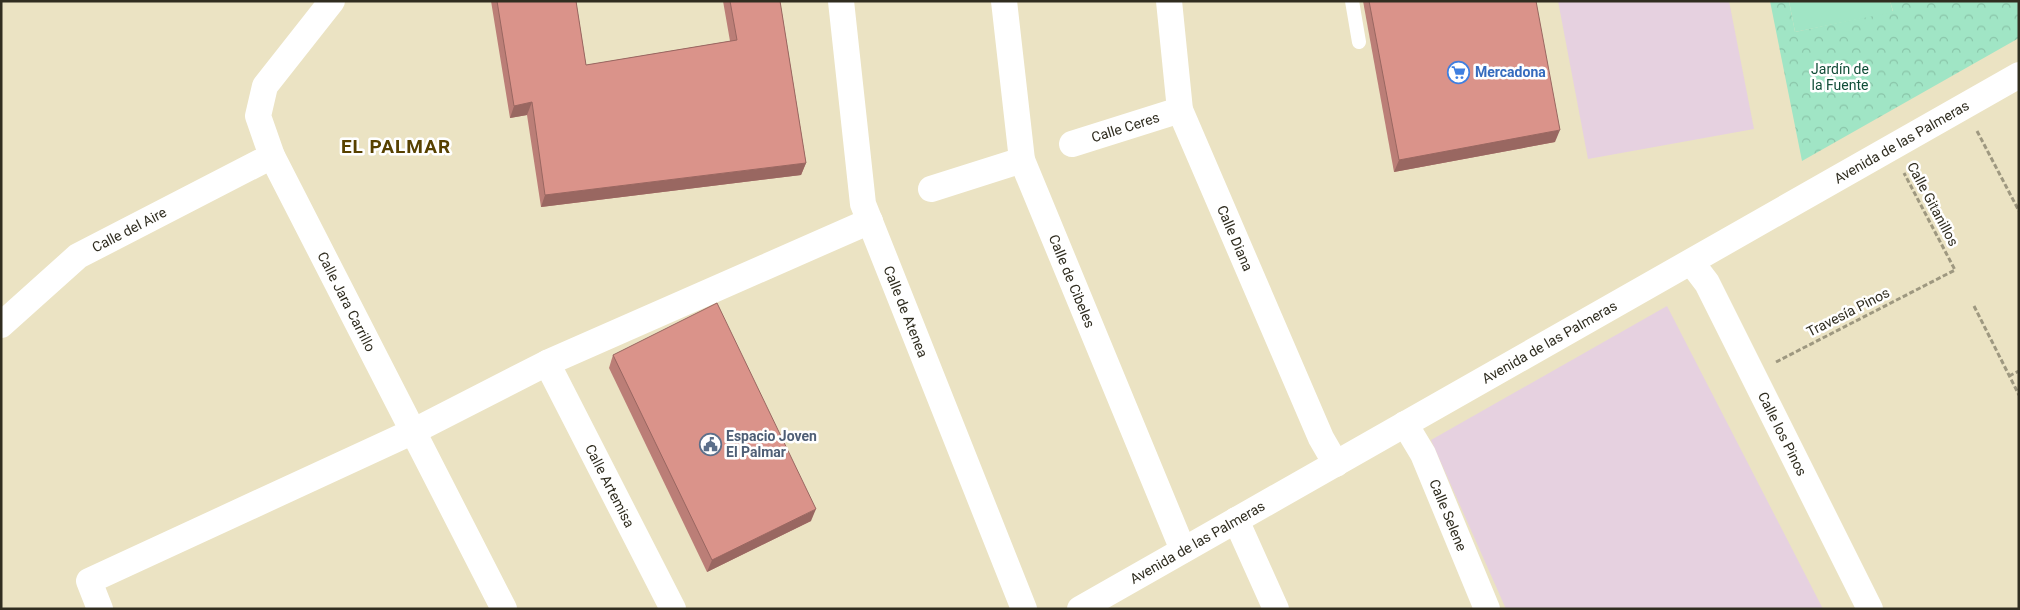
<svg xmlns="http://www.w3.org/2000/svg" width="2020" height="610" viewBox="0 0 2020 610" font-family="Roboto,sans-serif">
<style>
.education{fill:#e6d1e0}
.park{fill:url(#park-crowns)}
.garden{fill:#a0e5c5}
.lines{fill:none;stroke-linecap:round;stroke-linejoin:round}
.path{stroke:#9e9880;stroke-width:3;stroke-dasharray:5 2.5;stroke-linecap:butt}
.lane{stroke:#fff;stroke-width:14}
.street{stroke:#fff;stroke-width:26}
.wall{fill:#bb7e77}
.shaded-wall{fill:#996761}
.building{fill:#da938a;stroke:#996761}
.labels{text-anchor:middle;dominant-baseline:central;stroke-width:5;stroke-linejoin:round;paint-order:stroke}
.park-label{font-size:14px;fill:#114d38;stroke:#fff}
.shop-label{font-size:14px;font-weight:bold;fill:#366cbe;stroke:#fff;text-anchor:start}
.street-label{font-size:14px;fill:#302d20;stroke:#fff}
.service-label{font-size:14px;font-weight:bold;fill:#4e5e75;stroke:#fff;text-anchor:start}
.district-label{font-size:19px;font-weight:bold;letter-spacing:1px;fill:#574100;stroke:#fff}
</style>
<defs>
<pattern id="park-crowns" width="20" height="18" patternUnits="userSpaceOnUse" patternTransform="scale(1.25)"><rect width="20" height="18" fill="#a0e5c5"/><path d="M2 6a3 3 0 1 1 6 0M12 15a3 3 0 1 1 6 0" fill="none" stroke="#8ac5a9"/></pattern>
</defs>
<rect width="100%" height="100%" fill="#ebe3c3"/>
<g class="education">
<path d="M1558,1h171l25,128 -166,30z"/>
<path d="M1667,306l156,303h-317l-75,-169z"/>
</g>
<path class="park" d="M1770,1h19l6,31 98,-21 -3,-10h129v37l-217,123z"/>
<path class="garden" d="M1789,1h101l3,11 -98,20z"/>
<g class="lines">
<g class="path">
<path d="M1977,131l42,80"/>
<path d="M1974,306l45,89"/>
<path d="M1776,362l179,-92 -51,-97"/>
<path d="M2009,376l10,-5"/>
</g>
<path class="lane" d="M1352,1l7,41"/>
<g class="street">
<path id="s1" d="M332,1l-67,85 -7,30 14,40 232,453"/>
<path id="s2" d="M841,1l22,203 161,405"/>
<path id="s3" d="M1004,1l18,159 161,390"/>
<path id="s4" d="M1169,1l11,109 141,328 15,26"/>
<path id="s5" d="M1072,144l108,-34"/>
<path d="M931,189l91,-29"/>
<path id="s6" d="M1691,262l16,21 163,326"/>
<path id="s7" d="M1,325l77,-69 194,-100"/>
<path id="s8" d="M547,363l126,246"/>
<path id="s9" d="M1405,424l18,30 64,155"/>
<path d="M1236,520l40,89"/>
<path d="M100,609l-11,-28 325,-150 133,-68 323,-142"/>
<path id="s10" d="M1080,609l939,-534"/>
</g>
</g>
<g class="wall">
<path d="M491,1h85l10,64 144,-24 -7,-40h57l26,162 -5,12 -260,32 -14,-92 -17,3z"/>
<path d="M1363,1h173l19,141 -161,30z"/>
<path d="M613,355l198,166 -104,51 -98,-204z"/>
</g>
<g class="shaded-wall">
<path d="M532,102l-5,13 -17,3 4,-12z"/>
<path d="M1560,130l-5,12 -161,30 5,-12z"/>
<path d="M806,163l-5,12 -260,32 4,-12z"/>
<path d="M816,509l-5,12 -104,51 5,-12z"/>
</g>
<g class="building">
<path d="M497,1h79l10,64 151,-25 -7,-39h50l26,162 -261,32 -13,-93 -18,4z"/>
<path d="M1369,1h167l24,129 -161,30z"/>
<path d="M717,303l99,206 -104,51 -99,-205z"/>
</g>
<defs>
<symbol id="supermarket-ring" viewBox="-11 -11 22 22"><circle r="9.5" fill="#fff" stroke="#3f7fe0" stroke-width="1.5"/><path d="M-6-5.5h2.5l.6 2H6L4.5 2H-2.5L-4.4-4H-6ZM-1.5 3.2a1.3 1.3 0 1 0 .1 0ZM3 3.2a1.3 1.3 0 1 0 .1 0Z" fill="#3f7fe0"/></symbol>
<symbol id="civic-ring" viewBox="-11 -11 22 22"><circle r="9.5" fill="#fff" stroke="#5c6f8a" stroke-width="1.5"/><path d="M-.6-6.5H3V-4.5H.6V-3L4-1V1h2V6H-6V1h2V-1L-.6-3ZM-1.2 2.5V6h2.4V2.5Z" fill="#5c6f8a"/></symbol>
</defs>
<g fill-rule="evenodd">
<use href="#supermarket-ring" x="1446" y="60" width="25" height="25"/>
<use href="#civic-ring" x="698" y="432" width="25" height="25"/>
</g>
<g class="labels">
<g class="park-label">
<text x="1840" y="69">Jardín de<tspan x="1840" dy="16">la Fuente</tspan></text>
</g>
<g class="shop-label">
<text x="1475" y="72">Mercadona</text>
</g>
<g class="street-label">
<text stroke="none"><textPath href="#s5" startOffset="56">Calle Ceres</textPath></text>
<text stroke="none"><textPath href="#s10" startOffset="945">Avenida de las Palmeras</textPath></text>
<text transform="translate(1933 204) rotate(62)">Calle Gitanillos</text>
<text stroke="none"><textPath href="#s7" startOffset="161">Calle del Aire</textPath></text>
<text stroke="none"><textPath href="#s4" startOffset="249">Calle Diana</textPath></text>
<text stroke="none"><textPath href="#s3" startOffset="291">Calle de Cibeles</textPath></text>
<text stroke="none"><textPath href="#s1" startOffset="345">Calle Jara Carrillo</textPath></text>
<text stroke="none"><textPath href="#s2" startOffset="320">Calle de Atenea</textPath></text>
<text transform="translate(1848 312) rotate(-27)">Travesía Pinos</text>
<text stroke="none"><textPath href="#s10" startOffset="540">Avenida de las Palmeras</textPath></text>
<text stroke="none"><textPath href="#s6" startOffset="195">Calle los Pinos</textPath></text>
<text stroke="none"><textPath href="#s8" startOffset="138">Calle Artemisa</textPath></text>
<text stroke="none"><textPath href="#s9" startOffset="101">Calle Selene</textPath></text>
<text stroke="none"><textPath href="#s10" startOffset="135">Avenida de las Palmeras</textPath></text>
</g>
<g class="service-label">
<text x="726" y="436">Espacio Joven<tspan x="726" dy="16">El Palmar</tspan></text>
</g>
<g class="district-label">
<text x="396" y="146">EL PALMAR</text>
</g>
</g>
<rect width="2020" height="610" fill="none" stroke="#302d20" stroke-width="5"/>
</svg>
